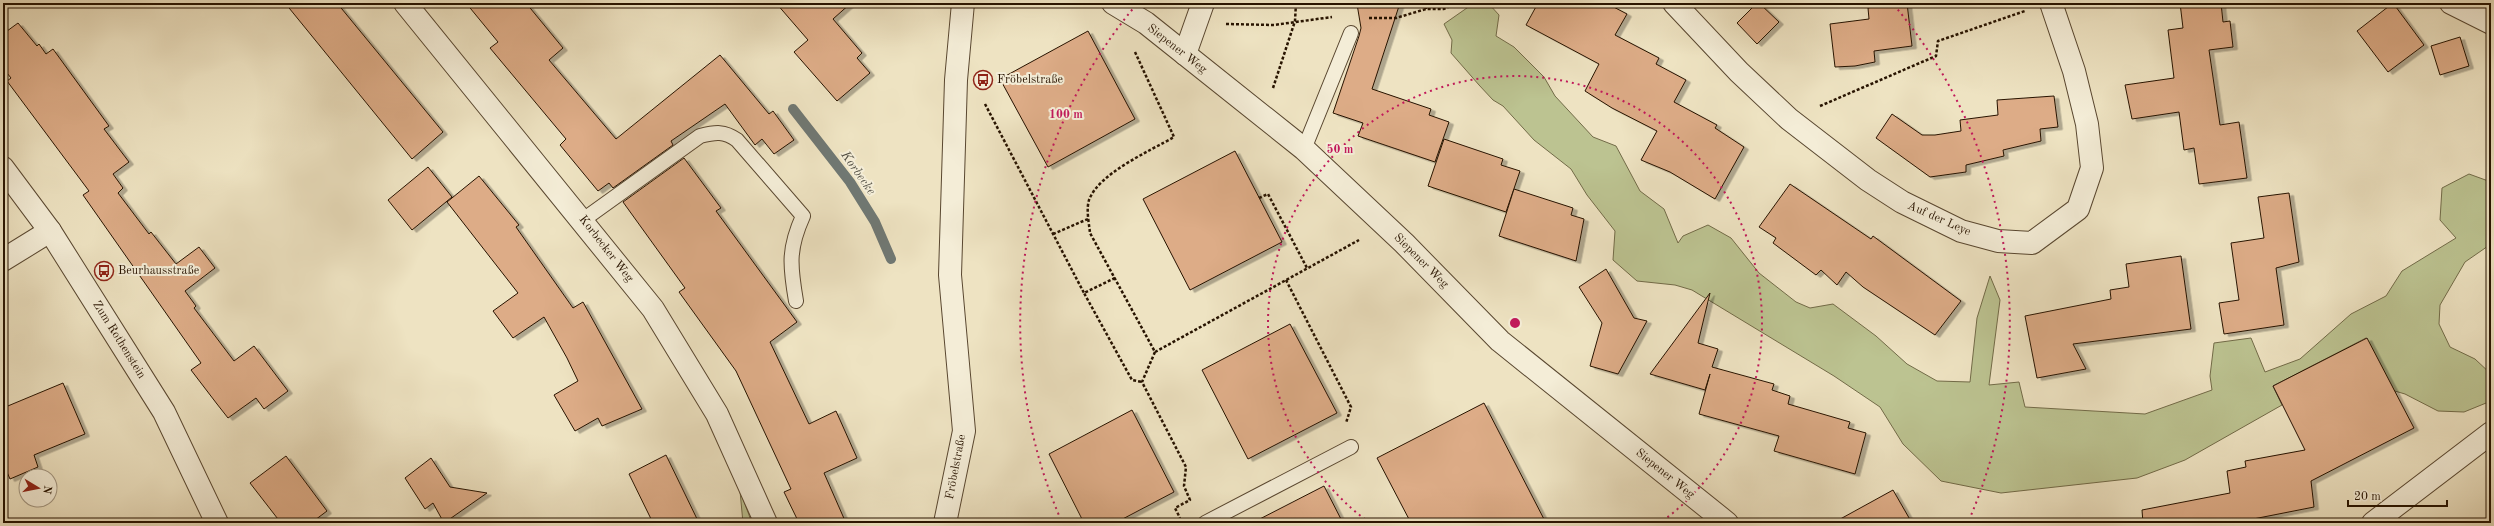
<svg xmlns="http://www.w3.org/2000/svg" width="2494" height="526" viewBox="0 0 2494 526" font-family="'Old Standard TT',serif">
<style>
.green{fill:#bcc391;stroke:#726b48}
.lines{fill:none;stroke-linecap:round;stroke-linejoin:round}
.stream{stroke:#707873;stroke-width:10}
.building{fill:#ddac87;stroke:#271300;filter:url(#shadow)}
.lane-casing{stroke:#594730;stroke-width:16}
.street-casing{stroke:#594730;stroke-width:24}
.path{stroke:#271300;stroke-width:2.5;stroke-dasharray:3 2;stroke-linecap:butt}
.lane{stroke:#f4edd7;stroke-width:14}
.street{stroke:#f4edd7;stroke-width:22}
.ring{fill:none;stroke:#c2185b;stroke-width:2;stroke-dasharray:2 4}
.labels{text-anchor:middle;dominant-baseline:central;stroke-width:4;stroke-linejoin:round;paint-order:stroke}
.street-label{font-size:12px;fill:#271300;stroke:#f4edd7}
.poi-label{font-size:12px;fill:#271300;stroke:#f4edd7;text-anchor:start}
.water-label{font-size:13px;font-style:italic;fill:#514e43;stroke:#f4edd7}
.centre{fill:#c2185b;stroke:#f4edd7;stroke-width:2}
.ring-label{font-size:12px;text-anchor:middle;font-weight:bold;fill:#c2185b;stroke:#f4edd7;stroke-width:4;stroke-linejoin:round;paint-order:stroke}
</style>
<defs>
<filter id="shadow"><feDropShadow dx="4.5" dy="2.5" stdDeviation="0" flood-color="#0004"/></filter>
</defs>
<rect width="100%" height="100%" fill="#eee3c2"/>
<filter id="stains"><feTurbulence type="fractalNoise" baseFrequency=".005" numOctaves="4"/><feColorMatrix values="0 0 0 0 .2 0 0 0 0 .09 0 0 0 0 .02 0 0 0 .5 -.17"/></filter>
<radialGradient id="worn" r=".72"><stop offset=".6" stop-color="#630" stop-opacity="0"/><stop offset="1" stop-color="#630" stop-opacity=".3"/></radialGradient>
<g class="green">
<path d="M1474,3l15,1 10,11 -3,21 18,11 30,30 11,19 38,41 23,9 24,45 24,18 14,34 5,-7 25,-11 23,13 28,35 37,29 14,6 23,-4 43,32 31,28 30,17 33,1 7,-64 13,-42 10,24 -11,85 30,-3 6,25 120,7 67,-24 -2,-14 4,-33 37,-5 14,34 35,-13 51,-45 35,-18 16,-25 54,-33 -16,-18 2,-32 27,-14 22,8v62l-26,18 -25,43 -1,19 11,23 25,12 16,15v27l-27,11 -26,-1 -33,-17 -48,-14 9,-42 -93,48 9,19 -97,55 -48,18 -136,15 -60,-12 -38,-37 -23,-37 -46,-31 -142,-86 -17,-5 -38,-4 -24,-21 2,-29 -28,-36 -16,-26 -37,-29 -31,-34 -10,-6 -14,-15 -28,-32 1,-13 -8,-16z"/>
<path d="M740,491l12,32h-9z"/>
</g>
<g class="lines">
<path class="stream" d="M793,109l57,73 25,40 16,37"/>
</g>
<g class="building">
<path d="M285,3h52l106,129 -31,27z"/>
<path d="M466,3h60l37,45 -14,12 67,79 104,-84 49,59 4,-3 21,29 -20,14 -12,-15 -7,6 -30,-41 -54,37 2,4 -60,43 -4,-5 -11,8 -38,-46 6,-6 -76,-91 8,-6z"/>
<path d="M776,3h75l-18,16 29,34 -5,5 13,15 -33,28 -43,-49 14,-12z"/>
<path d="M1365,3h35l-28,86 59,20 -2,6 20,7 -14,40 -77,-26 5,-13 -30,-10 26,-77 2,-8 -4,-24z"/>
<path d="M1538,3h68l21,11 -12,21 44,23 -3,6 30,16 -12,22 43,23 -2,3 29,19 -29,52 -45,-27 -29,-12 16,-29 -45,-23 -27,-17 14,-27 -73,-39z"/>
<path d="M1757,3h2l20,19 -22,22 -20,-21z"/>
<path d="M1889,3h18l5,43 -38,5 1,11 -20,4 -20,1 -5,-43 39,-5 -1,-11z"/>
<path d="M2180,3h41l2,19 7,-1 3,26 -24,3 11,75 19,-3 8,56 -48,6 -5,-36 -10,2 -5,-38 -47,7 -7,-34 49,-7 -6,-48 15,-2z"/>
<path d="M2393,3l31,42 -36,27 -31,-41z"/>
<path d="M18,23l19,23 2,-2 7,10 7,-5 56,77 -5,3 25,33 -16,12 10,14 -5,5 31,41 2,-2 25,32 23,-17 16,21 -30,23 11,15 -2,2 40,53 20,-15 34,45 -24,18 -8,-11 -28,20 -11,-14 -26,-34 10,-7 -118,-168 6,-4 -82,-110 4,-3 -8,-10v-34z"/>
<path d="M1088,31l47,88 -87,48 -48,-88z"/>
<path d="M2460,37l9,29 -29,9 -9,-29z"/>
<path d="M2054,96l4,31 -18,2 1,12 -38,9 1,6 -38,9v7l-36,5 -54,-39 16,-24 30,21h13l26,-4 -1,-11 38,-5 -1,-15z"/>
<path d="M1444,139l59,20 -2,6 19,6 -14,41 -78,-26z"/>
<path d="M1235,151l47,91 -92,48 -47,-91z"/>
<path d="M684,158l37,50 -5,3 81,111 -27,20 39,82 27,-13 21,47 -33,15 22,50h-47l-15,-31 7,-3 -55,-118 -57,-79 6,-4 -62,-86z"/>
<path d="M428,167l24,30 -40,33 -24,-30z"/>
<path d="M479,176l40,49 -3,2 57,81 10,-6 59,107 -40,17 -4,-8 -23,13 -21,-36 24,-14 -11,-23 -23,-41 -31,21 -20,-27 25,-18 -71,-91z"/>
<path d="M1790,184l81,55 2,-3 88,65 -26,34 -72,-48 -17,-15 -9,13 -16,-15 -5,5 -43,-32 3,-5 -17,-11z"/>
<path d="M1514,189l59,19 -2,7 13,4 -8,42 -77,-25z"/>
<path d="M2289,193l10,69 -23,6 8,57 -60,9 -5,-31 20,-3 -8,-57 33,-5 -6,-41z"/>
<path d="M2181,256l10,73 -118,15 13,25 -49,9 -12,-62 86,-17 -1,-9 19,-3 -3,-23z"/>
<path d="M1606,269l28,49 13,3 -29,53 -28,-8 12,-43 -23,-36z"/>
<path d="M1710,293l-12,50 20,6 -6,18 62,17 -2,6 18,6 -2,8 62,18 -2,6 18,5 -11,41 -81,-23 5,-15 -80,-22 11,-40 -5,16 -55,-16z"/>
<path d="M1290,324l47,89 -89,46 -46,-89z"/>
<path d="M2367,338l47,90 -103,53 3,26 -81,16h-90l-1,-13 88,-17 -3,-22 19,-4 -1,-6 60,-11 -32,-64z"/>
<path d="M63,383l22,51 -51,21 4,12 -28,12 -7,-16v-55z"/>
<path d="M1484,403l62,120h-135l-34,-65z"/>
<path d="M1132,410l42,82 -59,31h-31l-35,-69z"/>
<path d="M666,455l17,35 16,33h-46l-24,-49z"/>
<path d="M286,456l41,55 -16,12h-30l-31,-40z"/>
<path d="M431,458l19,29 37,6 -43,30 -11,-20 -8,6 -20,-31z"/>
<path d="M1324,486l19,37h-91z"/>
<path d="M1893,490l19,33h-79z"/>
</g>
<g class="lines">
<defs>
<g id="lane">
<path d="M1304,149l47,-116"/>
<path d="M583,220l117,-84c16,-4 24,-5 37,4l66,76c-15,33 -13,50 -7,85"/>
<path d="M1205,523l146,-76"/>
</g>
<g id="street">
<path d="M405,3l248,306 64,105 49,109"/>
<path d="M1113,3l33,20 158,126 100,94 96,98 227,182"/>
<path d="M1674,3l65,69 50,47 79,61 34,22 59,29 37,10 34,2 46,-34 14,-41 -5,-44 -13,-53 -23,-68"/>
<path d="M2451,3l40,20"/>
<path d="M1185,54l18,-51"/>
<path d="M3,168l47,63 114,181 53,111"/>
<path d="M3,260l47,-29"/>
<path d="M945,523l19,-92 -14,-156 6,-195 7,-77"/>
<path d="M2373,523l118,-90"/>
</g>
</defs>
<use href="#lane" class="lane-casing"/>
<use href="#street" class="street-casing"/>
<g class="path">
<path d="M1426,3v6"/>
<path d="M1369,18h27l30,-9h18l12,-6"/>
<path d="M1226,24l48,1 58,-8"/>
<path d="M1135,52l39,85c-24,14 -75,36 -85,63 -3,10 0,23 1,33l65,119 -13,30 44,85 -2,19 6,14 -15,8 5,10"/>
<path d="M1273,88l22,-67 1,-18"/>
<path d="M985,104l99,189"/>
<path d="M1820,106l116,-50 2,-15 87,-30"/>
<path d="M1259,198l9,-4 39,74"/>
<path d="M1053,234l35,-15"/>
<path d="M1115,278l-31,15 48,87 10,2"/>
<path d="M1286,280l65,127 -5,16"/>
<path d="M1155,352l204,-112"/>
</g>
<use href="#lane" class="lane"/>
<use href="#street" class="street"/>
</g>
<g class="ring">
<path d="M1370 523A247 247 0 1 1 1660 523"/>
<path d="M1061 520A495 495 0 0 1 1136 5M1894 5A495 495 0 0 1 1969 520"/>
</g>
<defs>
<symbol id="bus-ring" viewBox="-11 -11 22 22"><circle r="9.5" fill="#f4edd7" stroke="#8f2418" stroke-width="1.5"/><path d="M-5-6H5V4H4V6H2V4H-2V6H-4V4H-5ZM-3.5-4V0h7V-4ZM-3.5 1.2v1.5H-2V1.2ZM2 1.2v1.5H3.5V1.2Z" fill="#8f2418"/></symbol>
</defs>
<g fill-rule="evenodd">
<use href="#bus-ring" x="972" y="69" width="22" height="22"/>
<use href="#bus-ring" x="93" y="260" width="22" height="22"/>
</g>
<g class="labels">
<g class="street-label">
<text transform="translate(1177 49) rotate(38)">Siepener Weg</text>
<text transform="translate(1939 219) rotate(24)">Auf der Leye</text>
<text transform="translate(606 249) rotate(52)">Korbecker Weg</text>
<text transform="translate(1421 261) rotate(45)">Siepener Weg</text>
<text transform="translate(119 340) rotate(58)">Zum Rothenstein</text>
<text transform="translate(956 467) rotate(-79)">Fröbelstraße</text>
<text transform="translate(1665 474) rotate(39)">Siepener Weg</text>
</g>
<g class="poi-label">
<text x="997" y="80">Fröbelstraße</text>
<text x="118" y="271">Beurhausstraße</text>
</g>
<g class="water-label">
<text transform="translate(858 173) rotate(55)">Korbecke</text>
</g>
</g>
<circle cx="1515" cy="323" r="6" class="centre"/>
<g class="ring-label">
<text x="1066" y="118">100 m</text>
<text x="1340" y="153">50 m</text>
</g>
<rect width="2494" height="526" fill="none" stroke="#eee3c2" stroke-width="16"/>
<rect x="4" y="4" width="2486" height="518" fill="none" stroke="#271300" stroke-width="2"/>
<rect x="8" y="8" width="2478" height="510" fill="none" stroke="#271300"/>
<g transform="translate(38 488) rotate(100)"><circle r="19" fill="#f4edd7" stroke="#a29681"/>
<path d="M0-3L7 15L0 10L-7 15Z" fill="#8f2418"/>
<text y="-6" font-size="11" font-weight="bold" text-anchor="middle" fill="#271300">N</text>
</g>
<path d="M2348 500v6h99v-6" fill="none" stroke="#271300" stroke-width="2"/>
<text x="2354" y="500" font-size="12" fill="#271300" stroke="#f4edd7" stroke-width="3" paint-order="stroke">20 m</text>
<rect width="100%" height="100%" filter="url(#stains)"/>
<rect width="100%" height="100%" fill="url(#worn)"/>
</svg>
